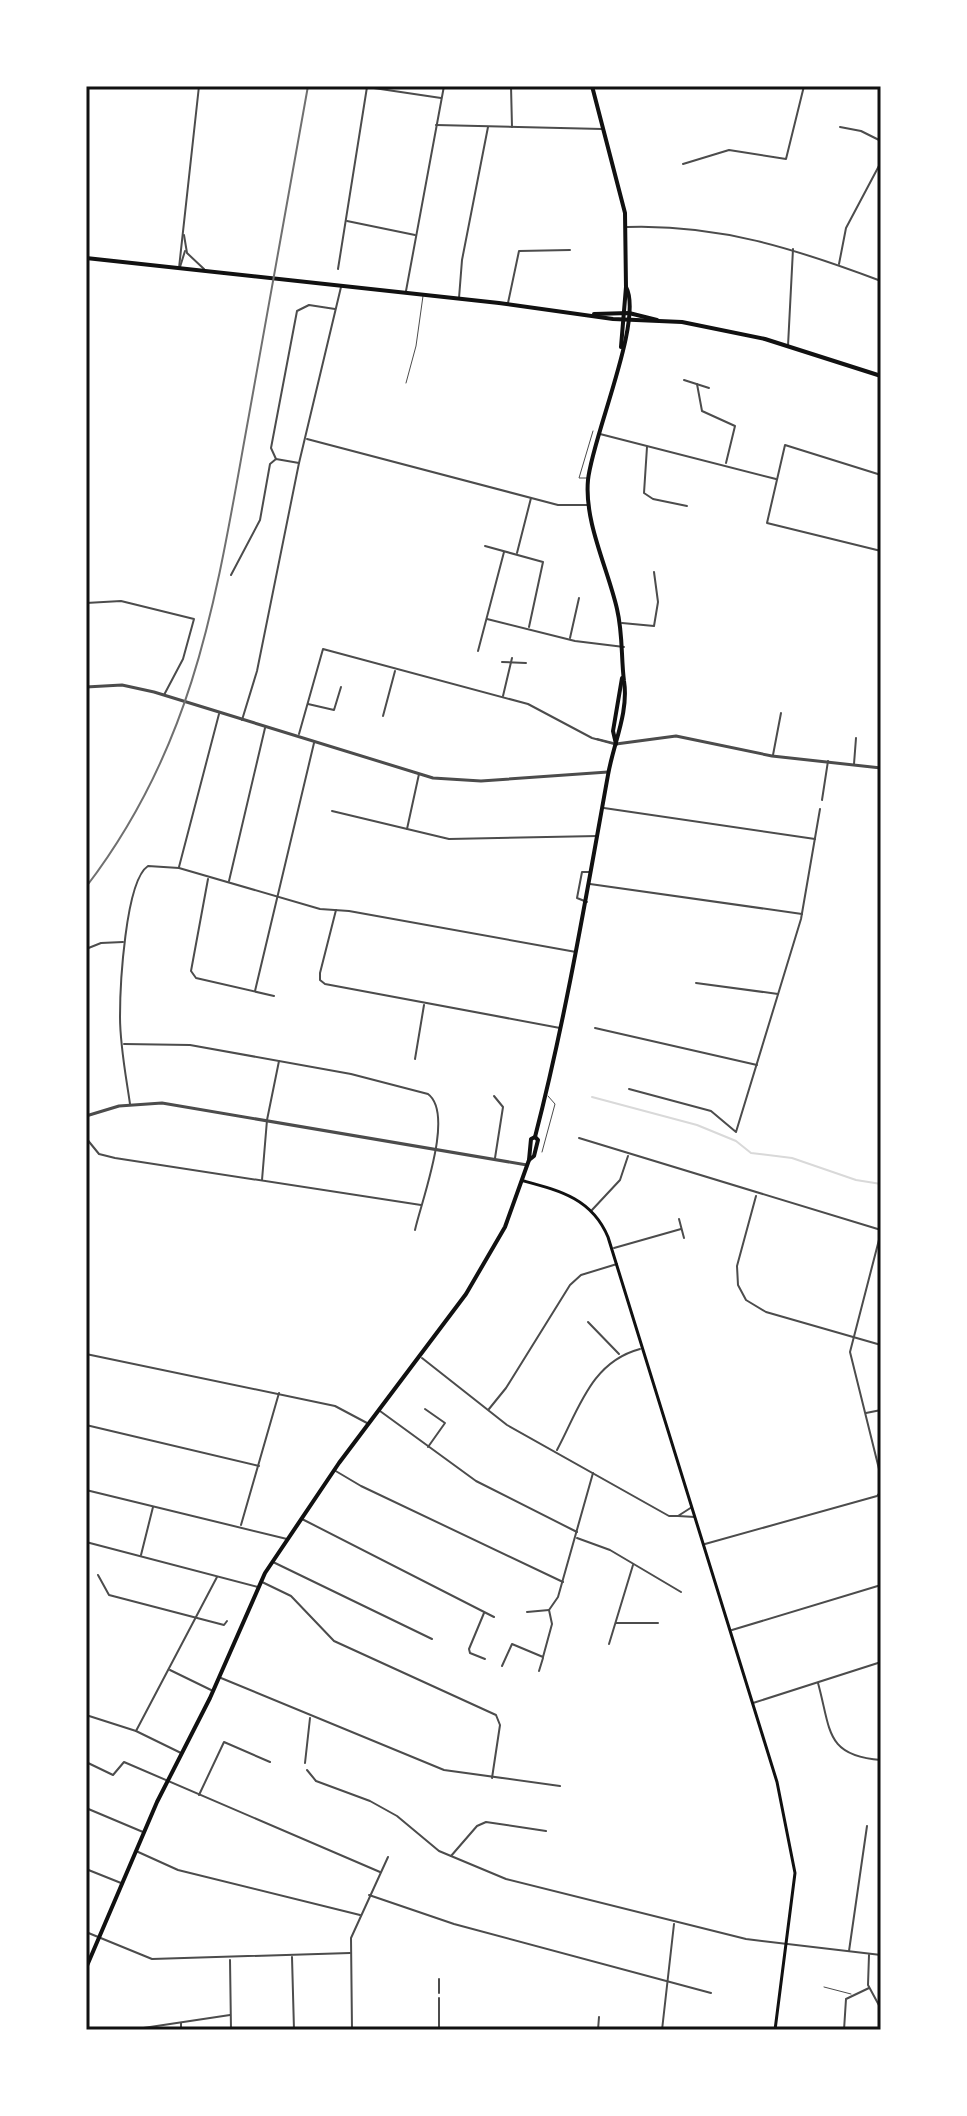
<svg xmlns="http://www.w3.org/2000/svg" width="967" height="2116" viewBox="0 0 967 2116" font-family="Jost,sans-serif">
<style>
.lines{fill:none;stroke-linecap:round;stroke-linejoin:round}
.stream{stroke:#d9d9d9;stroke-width:2}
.service{stroke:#4c4c4c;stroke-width:1}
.minor{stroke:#4c4c4c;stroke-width:2}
.tertiary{stroke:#4c4c4c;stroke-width:3}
.secondary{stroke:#111;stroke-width:3}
.primary{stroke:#111;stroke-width:4}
.rail{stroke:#707070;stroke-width:2}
.neatline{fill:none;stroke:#111;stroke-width:3}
</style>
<rect width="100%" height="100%" fill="#fff"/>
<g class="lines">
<path class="stream" d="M592,1097l105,28 39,16 15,12 41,5 64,22 25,4"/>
<g class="service">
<path d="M406,383l10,-37 7,-50"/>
<path d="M587,478h-8l14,-47"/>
<path d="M542,1152l13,-48 -7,-8"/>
<path d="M824,1987l27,7"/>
</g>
<g class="minor">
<path d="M511,86l1,41"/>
<path d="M436,125l166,4"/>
<path d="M840,127l21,4 20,10"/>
<path d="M683,164l46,-14 57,9 18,-73"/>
<path d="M347,221l68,14"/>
<path d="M627,227c92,-3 169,22 254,54"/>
<path d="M184,235l3,18 17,16"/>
<path d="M839,264l7,-36 35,-66"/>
<path d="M180,267l5,-16"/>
<path d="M179,268l20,-182"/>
<path d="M338,269l29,-182 74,11"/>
<path d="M406,291l38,-205"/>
<path d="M459,298l3,-38 26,-133"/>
<path d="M508,303l11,-52 51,-1"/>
<path d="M788,346l5,-97"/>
<path d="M684,380l25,8"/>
<path d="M697,384l5,27 33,15 -9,37"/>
<path d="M600,434l176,45"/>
<path d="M307,439l251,66h30"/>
<path d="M647,447l-3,46 9,6 34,7"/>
<path d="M276,459l-5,-11 26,-137 12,-6 26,4"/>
<path d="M881,475l-96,-30 -18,78 114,28"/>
<path d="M485,546l58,16 -14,65"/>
<path d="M517,553l14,-55"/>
<path d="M231,575l29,-55 10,-56 6,-5 23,4"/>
<path d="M86,603l35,-2 73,18 -11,40 -19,36"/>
<path d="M487,619l88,22 49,6"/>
<path d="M622,623l32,3 4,-24 -4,-30"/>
<path d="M570,638l9,-40"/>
<path d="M478,651l26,-99"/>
<path d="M502,662l24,1"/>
<path d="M503,696l9,-38"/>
<path d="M308,704l26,6 7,-23"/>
<path d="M383,716l12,-45"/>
<path d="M242,720l15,-49 42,-208 42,-176"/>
<path d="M299,734l24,-85 205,55 64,34 22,6"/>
<path d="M597,739l16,4"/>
<path d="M773,755l8,-42"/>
<path d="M854,764l2,-26"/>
<path d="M822,800l6,-39"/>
<path d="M604,808l211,31"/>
<path d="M332,811l117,28 149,-3"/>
<path d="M407,829l12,-55"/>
<path d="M179,867l40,-153"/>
<path d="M208,879l-17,92 5,7 78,18"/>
<path d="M229,881l36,-153"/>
<path d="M590,884l212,30"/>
<path d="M587,902l-10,-4 5,-26h7"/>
<path d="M336,910l-16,63v7l5,4 235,44"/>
<path d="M86,949l15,-6 22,-1"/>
<path d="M696,983l82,11"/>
<path d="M255,991l59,-248"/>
<path d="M595,1028l162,37"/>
<path d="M124,1044l66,1 161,29 77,20c27,20 -7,108 -13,136"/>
<path d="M415,1059l9,-54"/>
<path d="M629,1089l82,22 25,21 65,-213 19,-110"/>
<path d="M494,1096l9,11 -8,51"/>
<path d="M130,1104c-4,-28 -10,-58 -10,-87 0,-29 5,-136 28,-151l31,2 141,41 29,2 227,41"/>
<path d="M86,1138l13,16 16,4 306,47"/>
<path d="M579,1138l302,92"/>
<path d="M262,1180l5,-60 12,-59"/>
<path d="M756,1196l-19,70 1,19 8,15 20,12 115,33"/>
<path d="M592,1210l28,-30 8,-24"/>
<path d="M679,1219l5,19"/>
<path d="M614,1248l67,-19"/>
<path d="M588,1322l31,32"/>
<path d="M86,1354l249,52 32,17"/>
<path d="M422,1358l85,67 162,91h9"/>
<path d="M425,1409l20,14 -17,24"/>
<path d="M489,1409l17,-21 64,-103 11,-10 36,-11"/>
<path d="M380,1411l96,70 101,51"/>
<path d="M866,1413l15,-3"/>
<path d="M86,1425l173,41"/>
<path d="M557,1450c22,-41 34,-88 83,-101"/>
<path d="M334,1470l27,16 202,96"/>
<path d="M880,1473l-30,-121 31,-120"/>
<path d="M86,1490l201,49"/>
<path d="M692,1507l-14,9 17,1"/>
<path d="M302,1519l192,98"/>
<path d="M241,1525l38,-132"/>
<path d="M577,1538l33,12 71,42"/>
<path d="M86,1542l172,45"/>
<path d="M705,1544l172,-48 4,-5"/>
<path d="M141,1555l12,-48"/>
<path d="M273,1562l159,77"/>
<path d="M98,1575l11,20 115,30 3,-4"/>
<path d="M262,1582l29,14 43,45 162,74 4,10 -8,53"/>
<path d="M527,1612l22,-2"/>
<path d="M484,1613l-15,36 1,4 15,6"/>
<path d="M616,1623h42"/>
<path d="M732,1630l149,-45"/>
<path d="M609,1644l24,-79"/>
<path d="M502,1666l10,-22 31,13 9,-33 -3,-14 9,-13 35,-124"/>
<path d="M170,1670l41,20"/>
<path d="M539,1671l4,-13"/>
<path d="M221,1678l223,92 116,16"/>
<path d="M818,1683c13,47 7,73 63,77"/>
<path d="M753,1703l128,-41"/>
<path d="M86,1715l50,16 45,22"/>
<path d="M136,1731l81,-154"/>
<path d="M86,1762l27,13 11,-13 256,110"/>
<path d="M305,1763l5,-45"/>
<path d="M307,1770l9,11 54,20 27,15 42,35 67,28 240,60 135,16"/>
<path d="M199,1795l25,-53 46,20"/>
<path d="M86,1808l57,24"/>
<path d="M136,1851l42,19 182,45"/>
<path d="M451,1856l26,-30 9,-4 60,9"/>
<path d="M86,1869l35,14"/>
<path d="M369,1895l85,29 257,69"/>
<path d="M86,1932l66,27 198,-6"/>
<path d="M849,1951l18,-125"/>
<path d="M869,1955l-1,30 13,24"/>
<path d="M292,1957l2,73"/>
<path d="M230,1960l1,70"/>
<path d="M439,1993v-14"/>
<path d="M181,2023v7"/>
<path d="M130,2030l100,-15"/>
<path d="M352,2030l-1,-92 37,-81"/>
<path d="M439,2030v-32"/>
<path d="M598,2030l1,-13"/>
<path d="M662,2030l12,-106"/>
<path d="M844,2030l2,-31 23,-11"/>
</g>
<g class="tertiary">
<path d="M86,687l36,-2 32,7 279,86 48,3 127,-9"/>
<path d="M616,744l60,-8 96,20 109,12"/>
<path d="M86,1116l33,-10 43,-3 365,62"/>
</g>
<path class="secondary" d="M524,1181c37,10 68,18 84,56l169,545 18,91 -20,157"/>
<g class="primary">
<path d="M592,86l33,127 1,74 -5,60"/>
<path d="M86,258l413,45 114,16 69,3 83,17 116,37"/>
<path d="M594,314l35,-1 28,7"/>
<path d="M616,744l-3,-13 9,-53"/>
<path d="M529,1160l2,-21 4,-2c31,-120 51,-240 73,-362 5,-30 21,-63 16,-94 -3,-23 -1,-47 -7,-72 -9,-40 -33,-87 -29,-129 4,-43 56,-160 38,-193"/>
<path d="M86,1968l71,-166 53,-104 55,-125 74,-110 127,-169 39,-67 24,-67 5,-4 4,-16 -3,-3"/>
</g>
<path class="rail" d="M86,887c112,-146 131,-297 163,-472 19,-110 40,-219 59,-329"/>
</g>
<rect width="967" height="2116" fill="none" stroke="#ffffff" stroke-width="176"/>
<rect x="88" y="88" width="791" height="1940" class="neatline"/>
</svg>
